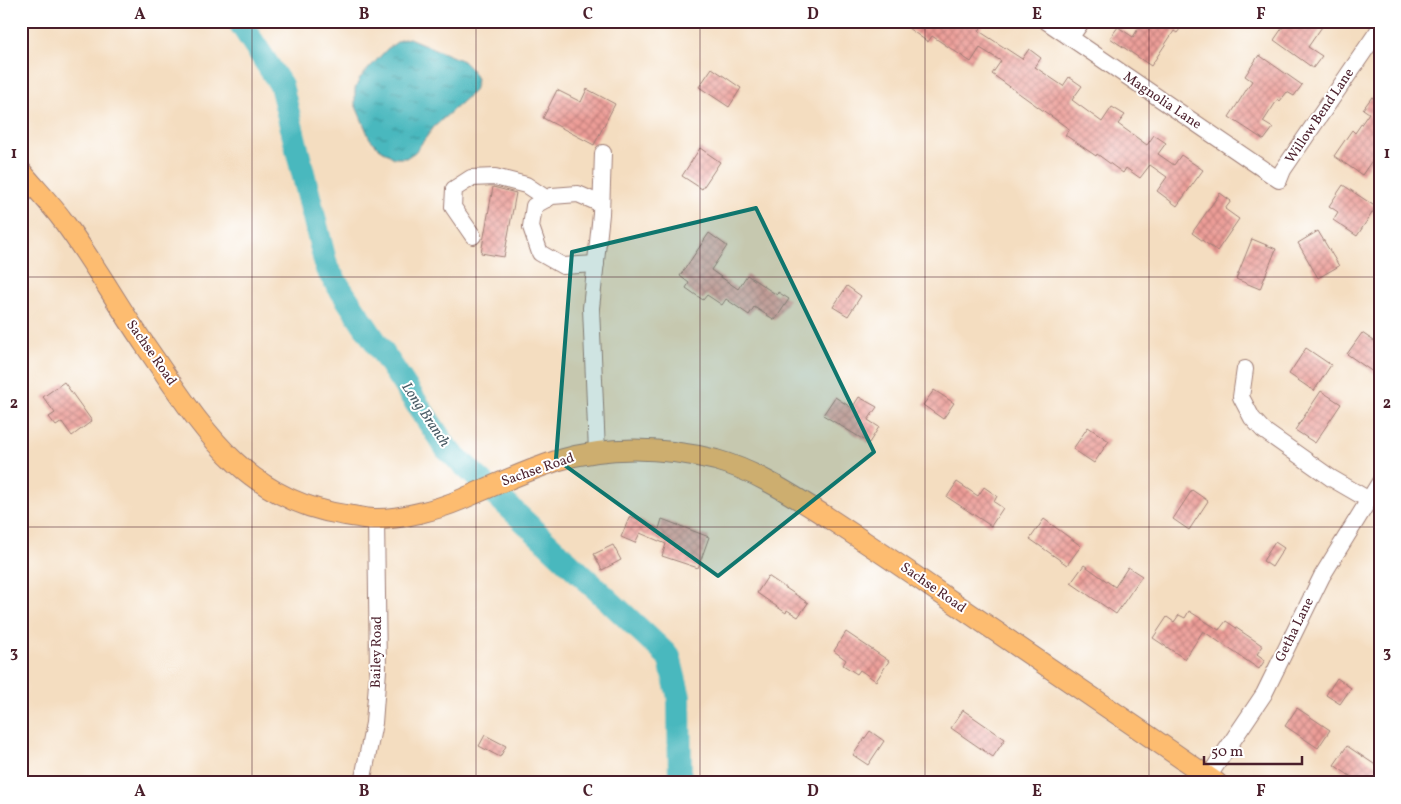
<svg xmlns="http://www.w3.org/2000/svg" width="1401" height="804" viewBox="0 0 1401 804" font-family="Vollkorn,serif">
<style>
.water{fill:url(#water-ripples);stroke:#4a6c74}
.lines{fill:none;stroke-linecap:round;stroke-linejoin:round}
.river{stroke:#49b8be;stroke-width:24}
.building{fill:url(#building-cross-hatch)}
.minor-casing{stroke:#9f7e76;stroke-width:18}
.major-casing{stroke:#9f7e76;stroke-width:22}
.minor{stroke:#fff;stroke-width:16}
.major{stroke:#fdbc6f;stroke-width:20}
.marked{fill:#0f766e;fill-opacity:0.2;stroke:#0f766e;stroke-width:4;stroke-linejoin:round}
.grid{fill:none;stroke:#4a1f2b;stroke-width:1;stroke-opacity:0.55}
.labels{text-anchor:middle;dominant-baseline:central;stroke-width:4;stroke-linejoin:round;paint-order:stroke}
.street-label{font-size:14px;fill:#4a1f2b;stroke:#fff}
.water-label{font-size:15px;font-style:italic;fill:#4a5c66;stroke:#fff}
.neatline{fill:none;stroke:#4a1f2b;stroke-width:2}
.grid-label{font-size:16px;text-anchor:middle;font-weight:bold;fill:#4a1f2b}
</style>
<defs>
<pattern id="water-ripples" width="26" height="14" patternUnits="userSpaceOnUse" patternTransform="scale(1.25)"><rect width="26" height="14" fill="#49b8be"/><path d="M2 4q2-2 4 0t4 0M15 11q2-2 4 0t4 0" fill="none" stroke="#3f959b"/></pattern>
<pattern id="building-cross-hatch" width="8" height="8" patternUnits="userSpaceOnUse" patternTransform="scale(1.25)"><rect width="8" height="8" fill="#ec9d97"/><path d="M0 0l8 8M0 8l8-8" fill="none" stroke="#c17f7b"/></pattern>
</defs>
<rect width="100%" height="100%" fill="#fff"/>
<filter id="ink" filterUnits="userSpaceOnUse"><feTurbulence type="fractalNoise" baseFrequency=".02" numOctaves="2"/><feDisplacementMap in="SourceGraphic" scale="10" xChannelSelector="R" yChannelSelector="G"/><feConvolveMatrix kernelMatrix="1 2 1 2 8 2 1 2 1" color-interpolation-filters="sRGB"/></filter>
<filter id="wash" filterUnits="userSpaceOnUse"><feTurbulence type="fractalNoise" baseFrequency=".0096" numOctaves="4" result="noise"/><feDisplacementMap in="SourceGraphic" scale="20" xChannelSelector="R" yChannelSelector="G"/><feGaussianBlur stdDeviation="1.12" result="paint"/><feColorMatrix in="noise" values="0 0 0 0 0 0 0 0 0 0 0 0 0 0 0 0 0 1.4 0 .05"/><feComposite in="paint" operator="in"/></filter>
<g filter="url(#wash)">
<rect width="100%" height="100%" fill="#f4ddc0"/>
<path class="water" d="M409,38l54,23 9,9 5,9 -3,12 -40,36 -19,25 -9,6h-12l-15,-10 -9,-9 -15,-35v-15l5,-11 27,-29 13,-9z"/>
<g class="lines">
<path class="river" d="M239,21l42,64 46,184 120,180 222,208 10,40 1,86"/>
</g>
<g id="blocks">
<g class="building">
<path d="M898,21h87l-6,10 43,28 7,-10 12,9 -6,9 28,19 6,-9 13,9 -10,14 30,22 10,-15 13,8 -7,9 29,21 7,-10 12,8 -8,11 16,11 7,-10 22,15 -26,36 -20,-15 10,-14 -17,-12 -10,13 -14,-10 -3,5 -26,-19 -1,2 -31,-21 4,-6 -77,-55 9,-13 -21,-13 -9,14 -39,-26 -4,6z"/>
<path d="M1143,21h43l-9,12 -3,-2 -23,35 -41,-28 8,-11 15,10z"/>
<path d="M1287,21h39l-18,26 14,9 -9,12 -39,-28z"/>
<path d="M1259,55l43,30 -8,11 -7,-4 -7,9 -2,-2 -15,23 10,6 -9,12 -35,-23 23,-36 -7,-5z"/>
<path d="M712,68l29,20 -12,19 -30,-20z"/>
<path d="M587,89l28,15 -21,41 -51,-27 14,-28 24,12z"/>
<path d="M1372,97l5,4 3,-3v51l-18,26 -28,-19 18,-26 3,3 14,-20 -6,-4z"/>
<path d="M700,148l20,14 -18,27 -20,-13z"/>
<path d="M1343,185l33,22 -19,29 -24,-16 5,-8 -9,-6z"/>
<path d="M493,187l23,6 -12,64 -23,-4z"/>
<path d="M1220,193l11,8 -6,8 14,10 -22,32 -25,-18z"/>
<path d="M1318,231l21,35 -21,12 -20,-35z"/>
<path d="M709,233l18,13 -16,24 27,19 9,-14 30,20 1,-3 11,7 -14,21 -21,-13 -5,8 -23,-16 -4,6 -15,-10 -4,5 -17,-12 3,-5 -9,-7z"/>
<path d="M1252,239l24,10 -16,40 -24,-10z"/>
<path d="M847,286l14,10 -13,20 -15,-9z"/>
<path d="M1362,333l18,12v32l-33,-23z"/>
<path d="M1306,348l25,17 -17,26 -25,-17z"/>
<path d="M64,382l28,39 -20,15 -10,-14 -6,4 -7,-9 6,-4 -12,-16z"/>
<path d="M934,390l20,13 -11,16 -20,-14z"/>
<path d="M1321,391l20,13 -26,39 -20,-13z"/>
<path d="M835,397l17,11 7,-11 18,10 -9,13 11,7 -10,16 -46,-28z"/>
<path d="M1088,427l21,14 -15,22 -21,-14z"/>
<path d="M957,482l21,14 6,-9 13,9 -3,6 9,6 -12,18 -44,-29z"/>
<path d="M1192,490l16,11 -19,29 -16,-11z"/>
<path d="M630,516l29,13 3,-10 47,18 -11,31 -36,-12 4,-12 -26,-11 -5,10 -14,-6z"/>
<path d="M1044,519l37,27 -14,19 -37,-26z"/>
<path d="M1275,542l9,6 -12,19 -9,-6z"/>
<path d="M613,545l8,15 -19,10 -8,-16z"/>
<path d="M1084,565l31,22 13,-20 14,9 -26,38 -45,-31z"/>
<path d="M768,576l40,27 -10,14 -11,-7 -1,3 -29,-20z"/>
<path d="M1189,611l30,19 7,-9 37,25 -6,8 8,6 -6,9 -56,-38 -18,28 -32,-21 14,-21 7,5 5,-7 6,3z"/>
<path d="M846,632l43,29 -13,20 -16,-11 -3,4 -14,-9 3,-5 -12,-9z"/>
<path d="M1337,678l14,10 -11,16 -14,-9z"/>
<path d="M1297,708l33,22 -12,18 -33,-22z"/>
<path d="M963,710l42,29 -12,18 -42,-29z"/>
<path d="M870,731l14,10 -16,24 -15,-10z"/>
<path d="M485,735l21,11 -6,11 -21,-11z"/>
<path d="M1347,746l33,22v15h-20l-26,-18z"/>
</g>
</g>
</g>
<g filter="url(#ink)">
<use href="#blocks" fill-opacity="0" stroke="#9f7e76" stroke-width="1"/>
<g class="lines">
<defs>
<g id="minor">
<path d="M1046,21l233,159 4,-10 97,-142"/>
<path d="M1070,38l12,-17"/>
<path d="M473,236l-20,-29 1,-18 17,-11 24,-1 31,8 21,14"/>
<path d="M596,264l-33,2 -23,-13 -9,-26 3,-21 18,-10 26,-2 23,10"/>
<path d="M1245,369l-4,28 11,21 11,12 68,48 38,22"/>
<path d="M597,452l-6,-144 10,-94 2,-61"/>
<path d="M1208,777l56,-83 58,-118 58,-94"/>
<path d="M362,783l12,-60 4,-53 -2,-151"/>
</g>
<path id="major" d="M21,171c14,17 30,33 43,51 29,39 53,82 81,123 55,79 96,154 200,170 10,1 20,4 29,4 24,1 65,-10 86,-19 32,-14 63,-28 96,-39 52,-16 107,-14 160,-1 40,11 76,35 111,57 35,23 70,46 104,70 95,65 191,130 286,196"/>
</defs>
<use href="#minor" class="minor-casing"/>
<use href="#major" class="major-casing"/>
<use href="#minor" class="minor"/>
<use href="#major" class="major"/>
</g>
</g>
<path class="marked" d="M756,208l118,244 -156,124 -162,-117 16,-207z"/>
<path class="grid" d="M252,21v762M476,21v762M700,21v762M925,21v762M1149,21v762M21,277h1359M21,527h1359"/>
<g class="labels">
<g class="street-label">
<text transform="translate(1162 101) rotate(34)">Magnolia Lane</text>
<text transform="translate(1320 116) rotate(-56)">Willow Bend Lane</text>
<text transform="translate(151 353) rotate(55)">Sachse Road</text>
<text transform="translate(538 470) rotate(-19)">Sachse Road</text>
<text transform="translate(933 588) rotate(35)">Sachse Road</text>
<text transform="translate(1295 630) rotate(-64)">Getha Lane</text>
<text transform="translate(377 652) rotate(-89)">Bailey Road</text>
</g>
<g class="water-label">
<text transform="translate(425 415) rotate(56)">Long Branch</text>
</g>
</g>
<rect width="1401" height="804" fill="none" stroke="#fff" stroke-width="55"/>
<path d="M1204 756v8h98v-8" fill="none" stroke="#4a1f2b" stroke-width="2.5"/>
<text x="1211" y="756" font-size="15" fill="#4a1f2b" stroke="#ffffff" stroke-width="4" paint-order="stroke">50 m</text>
<rect x="28" y="28" width="1346" height="748" class="neatline"/>
<g class="grid-label">
<text x="140" y="19">A</text>
<text x="364" y="19">B</text>
<text x="588" y="19">C</text>
<text x="813" y="19">D</text>
<text x="1037" y="19">E</text>
<text x="1261" y="19">F</text>
<text x="14" y="158">1</text>
<text x="1387" y="158">1</text>
<text x="14" y="408">2</text>
<text x="1387" y="408">2</text>
<text x="14" y="657">3</text>
<text x="1387" y="657">3</text>
<text x="140" y="796">A</text>
<text x="364" y="796">B</text>
<text x="588" y="796">C</text>
<text x="813" y="796">D</text>
<text x="1037" y="796">E</text>
<text x="1261" y="796">F</text>
</g>
</svg>
